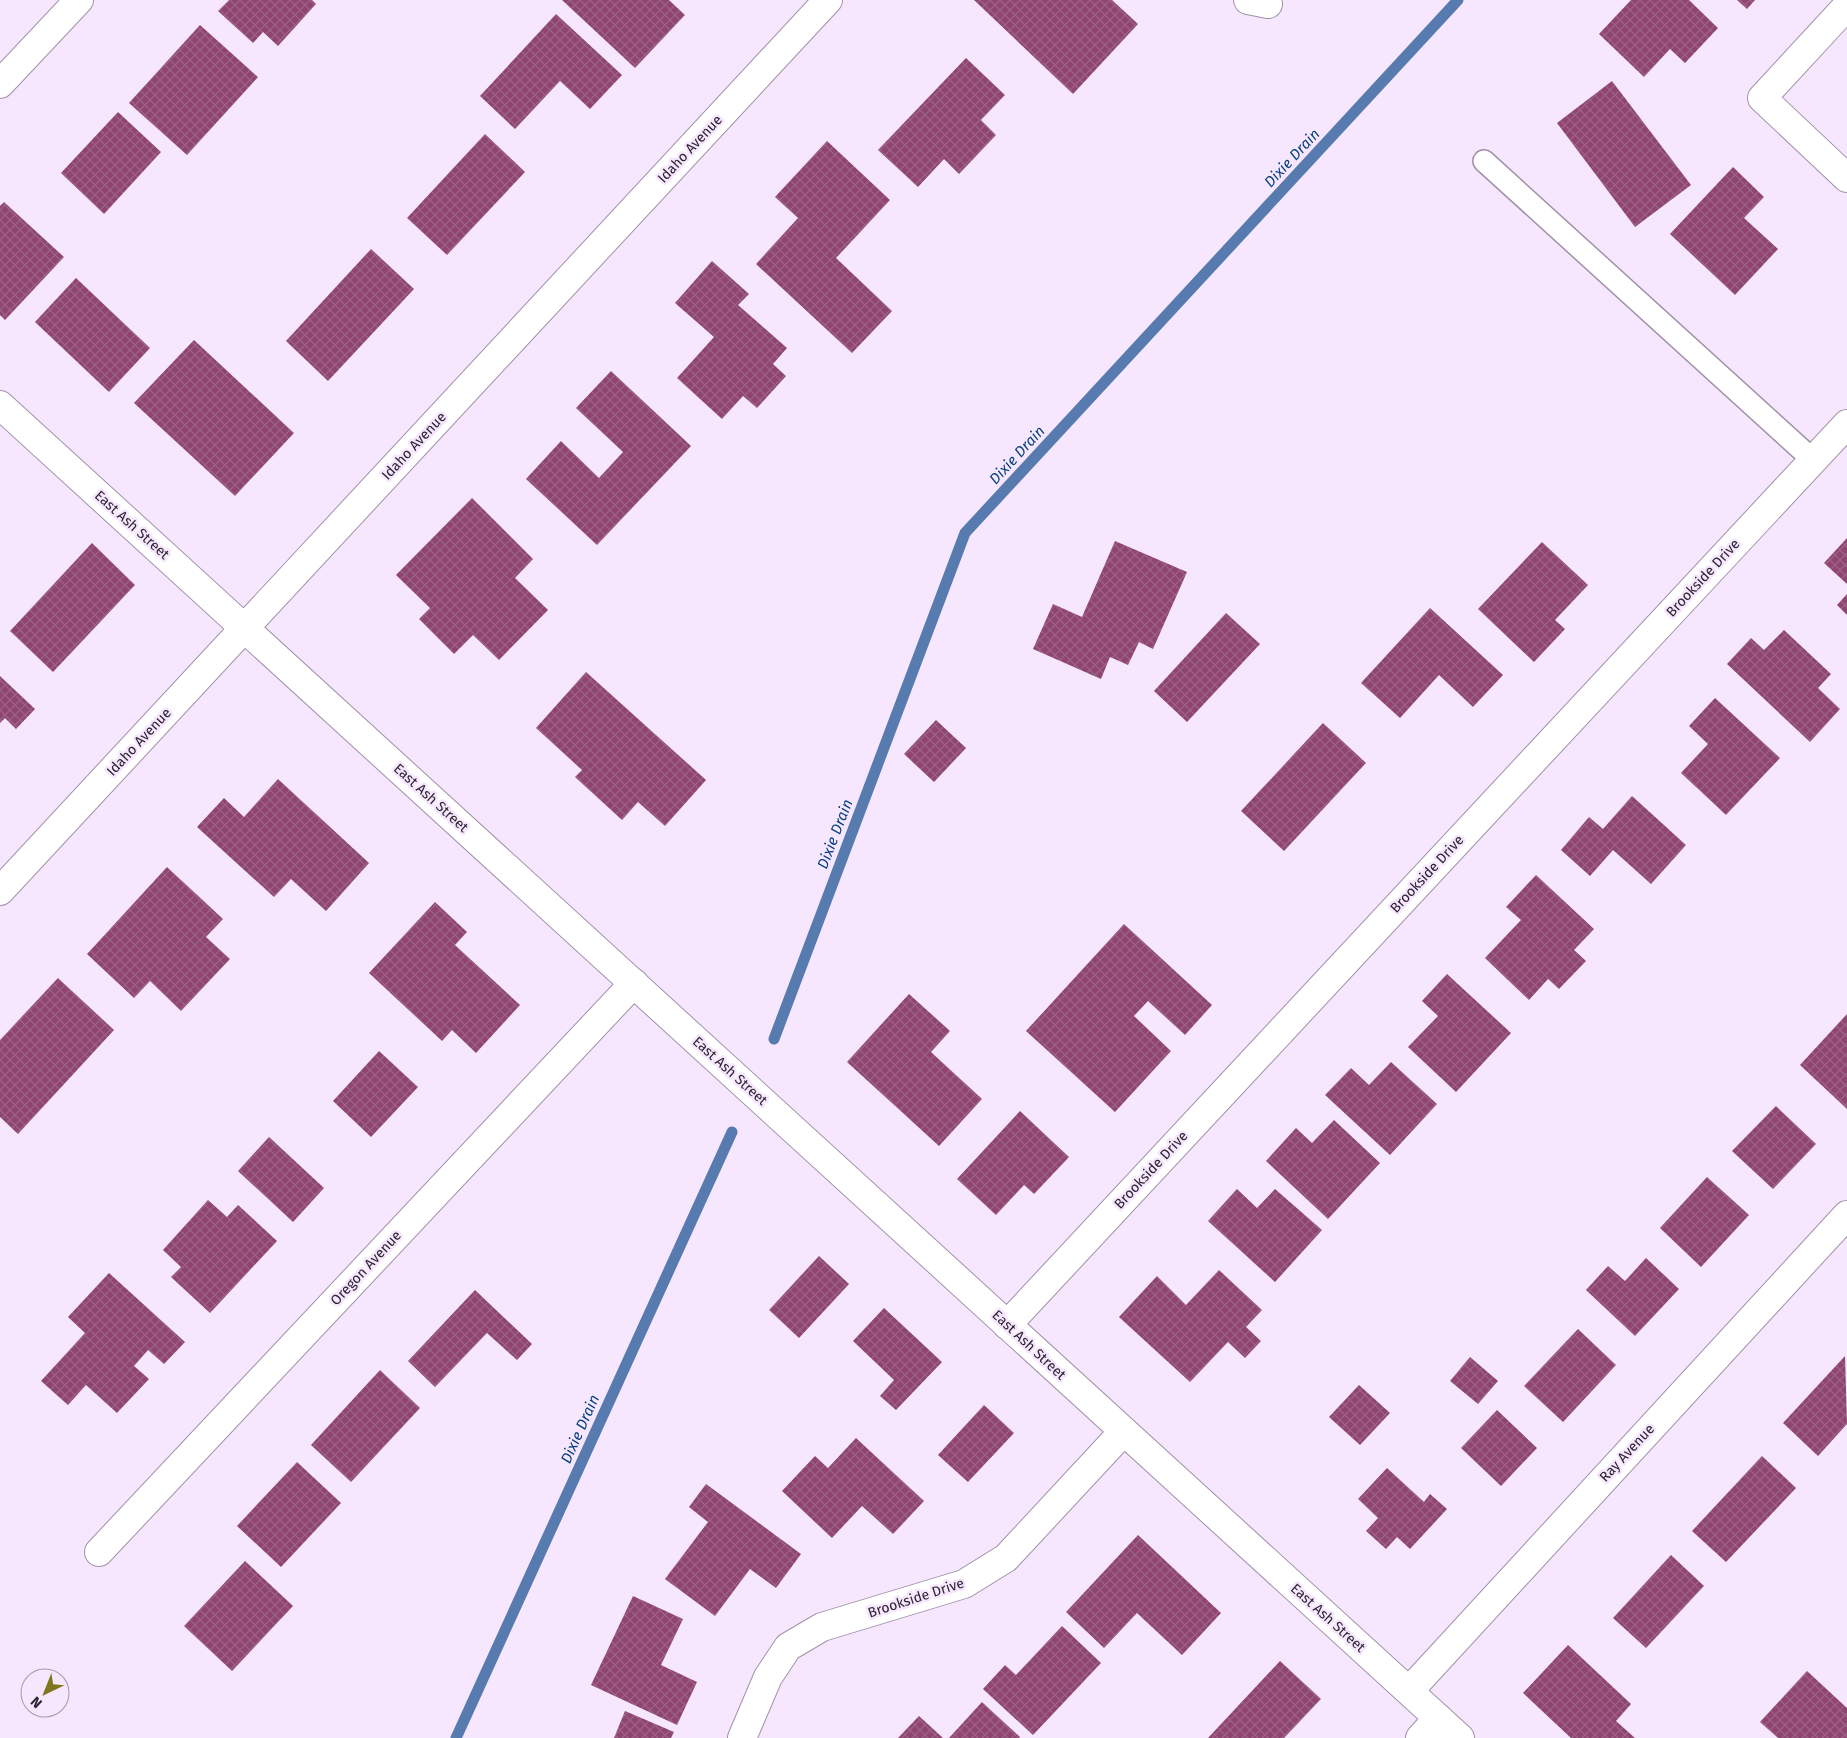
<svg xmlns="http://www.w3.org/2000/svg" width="1847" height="1738" viewBox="0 0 1847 1738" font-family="'Fira Sans',sans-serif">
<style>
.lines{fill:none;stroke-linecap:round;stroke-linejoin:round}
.stream{stroke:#577bae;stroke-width:11}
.building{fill:url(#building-cross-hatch)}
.lane-casing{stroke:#a192a8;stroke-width:24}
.street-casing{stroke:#a192a8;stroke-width:30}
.lane{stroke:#fff;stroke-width:21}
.street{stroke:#fff;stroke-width:28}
.labels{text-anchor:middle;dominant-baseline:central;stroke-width:5;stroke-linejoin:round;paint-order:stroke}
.street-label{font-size:14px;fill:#2b252e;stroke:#f6e6fe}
.water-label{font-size:15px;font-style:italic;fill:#033f7c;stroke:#f6e6fe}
</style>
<defs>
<pattern id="building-cross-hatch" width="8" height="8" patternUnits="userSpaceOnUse" patternTransform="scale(1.25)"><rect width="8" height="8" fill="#8f4472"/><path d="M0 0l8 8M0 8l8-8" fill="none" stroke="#9b6286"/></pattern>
</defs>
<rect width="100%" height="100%" fill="#f6e6fe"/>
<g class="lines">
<g class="stream">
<path d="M774,1039l191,-506 493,-533"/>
<path d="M456,1738l276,-606"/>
</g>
</g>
<g class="building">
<path d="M229,0h83l4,4 -38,42 -15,-14 -10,11 -35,-32z"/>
<path d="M562,0h107l16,15 -50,53z"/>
<path d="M974,0h138l26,24 -65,70z"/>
<path d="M1631,0h58l29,28 -33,35 -15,-14 -26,28 -45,-43z"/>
<path d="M1737,0h18l-8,9z"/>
<path d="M556,14l66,61 -32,34 -30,-28 -45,48 -35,-33z"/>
<path d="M200,25l58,52 -71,78 -58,-52z"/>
<path d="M966,58l39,37 -24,25 15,15 -37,39 -15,-15 -26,28 -40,-37z"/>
<path d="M1612,81l79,104 -56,42 -78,-104z"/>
<path d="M118,112l43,40 -57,62 -43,-41z"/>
<path d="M485,134l40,38 -78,83 -40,-37z"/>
<path d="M827,141l63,59 -54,58 56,53 -40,42 -96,-89 42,-46 -23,-21z"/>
<path d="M1733,167l31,30 -20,21 34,31 -43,46 -65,-61z"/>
<path d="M4,202l60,55 -59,63 -5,-5v-109z"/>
<path d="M371,249l43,40 -86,92 -42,-40z"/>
<path d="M712,261l37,33 -11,11 49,43 -14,16 13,12 -29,32 -14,-12 -21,23 -45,-41 37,-41 -39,-34z"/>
<path d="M76,278l74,70 -41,44 -74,-70z"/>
<path d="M194,340l100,93 -59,63 -101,-93z"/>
<path d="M611,371l80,75 -94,99 -71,-66 35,-38 38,37 24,-26 -47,-44z"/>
<path d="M472,498l61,61 -18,19 33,32 -49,50 -26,-25 -19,19 -35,-35 11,-11 -34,-33z"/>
<path d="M1847,538v46l-23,-21z"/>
<path d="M1115,541l72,31 -34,77 -14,-7 -11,23 -18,-8 -9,22 -68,-30 20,-45 29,13z"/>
<path d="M1542,542l46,43 -33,35 10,9 -31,33 -56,-53z"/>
<path d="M92,543l43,42 -82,87 -43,-41z"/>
<path d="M1847,594v21l-10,-10z"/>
<path d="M1430,608l73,67 -30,32 -34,-32 -39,43 -39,-35z"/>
<path d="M1226,613l34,31 -73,78 -33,-31z"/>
<path d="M1784,630l47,44 -13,14 22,21 -30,33 -83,-78 24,-26 13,12z"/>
<path d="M586,672l120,108 -41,46 -27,-24 -16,18 -47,-43 7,-7 -46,-42z"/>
<path d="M0,676l35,33 -19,20 -11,-11 -5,5z"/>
<path d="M1715,698l65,60 -54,57 -45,-42 27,-29 -19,-18z"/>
<path d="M936,720l30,28 -32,34 -30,-28z"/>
<path d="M1323,723l43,40 -82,88 -43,-40z"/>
<path d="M278,779l91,84 -43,48 -35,-32 -17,18 -77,-70 27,-29 20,19z"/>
<path d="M1632,796l54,49 -35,39 -38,-34 -23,26 -29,-26 28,-33 14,12z"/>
<path d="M167,867l56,52 -17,18 24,22 -49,52 -31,-30 -16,17 -47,-44z"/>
<path d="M1536,875l58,54 -20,21 12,11 -27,28 -11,-10 -19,21 -44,-42 36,-38 -15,-13z"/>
<path d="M435,902l32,30 -12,13 65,60 -44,48 -24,-23 -10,11 -73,-68z"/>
<path d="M1124,924l88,81 -27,30 -37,-34 -14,15 37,35 -56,61 -89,-81z"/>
<path d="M1447,974l64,59 -55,59 -48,-45 30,-31 -16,-15z"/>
<path d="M58,978l56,52 -96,104 -18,-17v-77z"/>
<path d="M909,994l41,37 -19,21 51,47 -43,47 -92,-84z"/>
<path d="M1847,1014v95l-47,-44z"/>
<path d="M379,1051l39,36 -47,50 -38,-36z"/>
<path d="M1391,1062l46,42 -47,51 -65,-60 26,-27 18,17z"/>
<path d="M1776,1106l40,38 -43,45 -41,-38z"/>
<path d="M1020,1111l49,46 -35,37 -10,-9 -28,30 -39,-36z"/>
<path d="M1334,1120l46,43 -52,56 -62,-58 30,-33 16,15z"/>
<path d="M269,1137l55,51 -31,34 -55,-51z"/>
<path d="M1707,1177l42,38 -48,52 -41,-39z"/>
<path d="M1237,1189l20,19 18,-19 47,41 -47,52 -67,-61z"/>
<path d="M208,1200l19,17 11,-12 39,36 -67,72 -39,-36 10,-10 -18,-17z"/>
<path d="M819,1256l30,28 -50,54 -30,-28z"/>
<path d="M1646,1258l33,31 -44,47 -49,-46 22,-24 17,15z"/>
<path d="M1219,1270l43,40 -16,17 15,14 -16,17 -17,-16 -38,40 -71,-65 38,-41 29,29z"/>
<path d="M109,1273l76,69 -21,22 -16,-14 -14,16 15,13 -32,34 -31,-28 -18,20 -27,-24 44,-48 -17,-16z"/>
<path d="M475,1290l57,54 -15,16 -30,-27 -52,54 -27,-26z"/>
<path d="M884,1308l58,54 -46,48 -16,-14 14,-16 -41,-39z"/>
<path d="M1578,1329l38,36 -53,57 -39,-36z"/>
<path d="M1845,1356l2,68 -29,32 -35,-33z"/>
<path d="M1470,1357l28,24 -20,23 -28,-23z"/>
<path d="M380,1370l40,38 -69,74 -40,-37z"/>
<path d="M1359,1385l31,28 -30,32 -31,-28z"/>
<path d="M984,1405l30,28 -46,49 -30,-27z"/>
<path d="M1497,1410l40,38 -36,38 -40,-38z"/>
<path d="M856,1438l68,63 -31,33 -31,-28 -30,32 -50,-47 33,-35 13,12z"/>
<path d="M1762,1456l34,32 -70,74 -34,-31z"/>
<path d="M297,1462l44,41 -60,64 -44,-41z"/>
<path d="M1387,1468l37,34 6,-8 17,15 -37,40 -13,-12 -11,12 -20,-18 12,-13 -20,-19z"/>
<path d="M706,1484l95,70 -25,34 -26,-19 -35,47 -50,-37 43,-57 -19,-15z"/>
<path d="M1138,1535l83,78 -39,42 -45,-42 -33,35 -38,-36z"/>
<path d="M1671,1555l33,31 -58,62 -33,-30z"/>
<path d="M245,1561l48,45 -61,65 -48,-45z"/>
<path d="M633,1596l50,23 -22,46 36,17 -20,43 -86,-40z"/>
<path d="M1062,1626l39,37 -68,72 -50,-46 22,-24 11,10z"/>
<path d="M1568,1645l63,59 -15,17 19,17h-64l-48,-45z"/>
<path d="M1280,1661l41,38 -37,39h-76z"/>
<path d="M1807,1671l40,37v30h-69l-18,-16z"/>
<path d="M982,1702l38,35 -1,1h-70z"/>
<path d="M625,1711l49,21 -3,6h-57z"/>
<path d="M919,1716l24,22h-45z"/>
</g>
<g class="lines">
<defs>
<path id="lane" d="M1484,161l329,299"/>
<g id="street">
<path d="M1248,0l20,4"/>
<path d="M1847,6l-85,92 85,80"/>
<path d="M0,84l79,-84"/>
<path d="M0,405l1460,1333"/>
<path d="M0,891l828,-891"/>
<path d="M1007,1325l840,-901"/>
<path d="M99,1552l535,-569"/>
<path d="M1409,1691l438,-476"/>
<path d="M742,1738l26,-61 20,-30 34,-20 142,-43 42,-26 117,-126"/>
<path d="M1420,1738l18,-20"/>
</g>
</defs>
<use href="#lane" class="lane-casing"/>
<use href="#street" class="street-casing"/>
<use href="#lane" class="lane"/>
<use href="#street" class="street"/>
</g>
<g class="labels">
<g class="street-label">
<text transform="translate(690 149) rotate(-47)">Idaho Avenue</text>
<text transform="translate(414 446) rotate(-47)">Idaho Avenue</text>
<text transform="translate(132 525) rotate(42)">East Ash Street</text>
<text transform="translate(1703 578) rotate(-47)">Brookside Drive</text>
<text transform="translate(139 742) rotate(-47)">Idaho Avenue</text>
<text transform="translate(431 798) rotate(42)">East Ash Street</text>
<text transform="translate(1427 874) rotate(-47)">Brookside Drive</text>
<text transform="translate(730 1071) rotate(42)">East Ash Street</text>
<text transform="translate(1151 1170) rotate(-47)">Brookside Drive</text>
<text transform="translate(366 1268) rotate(-47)">Oregon Avenue</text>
<text transform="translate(1029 1345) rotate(43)">East Ash Street</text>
<text transform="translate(1627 1453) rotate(-47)">Ray Avenue</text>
<text transform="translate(916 1598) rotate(-18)">Brookside Drive</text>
<text transform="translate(1328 1618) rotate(42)">East Ash Street</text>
</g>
<g class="water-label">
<text transform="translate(1292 158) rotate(-47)">Dixie Drain</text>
<text transform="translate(1017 455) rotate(-47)">Dixie Drain</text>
<text transform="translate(835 834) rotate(-69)">Dixie Drain</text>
<text transform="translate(580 1429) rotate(-66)">Dixie Drain</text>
</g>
</g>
<g transform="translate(45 1693) rotate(223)"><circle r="24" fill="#f6e6fe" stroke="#a599ab"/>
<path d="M0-4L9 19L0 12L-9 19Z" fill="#7f771b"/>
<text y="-8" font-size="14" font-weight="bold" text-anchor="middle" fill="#2b252e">N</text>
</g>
</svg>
